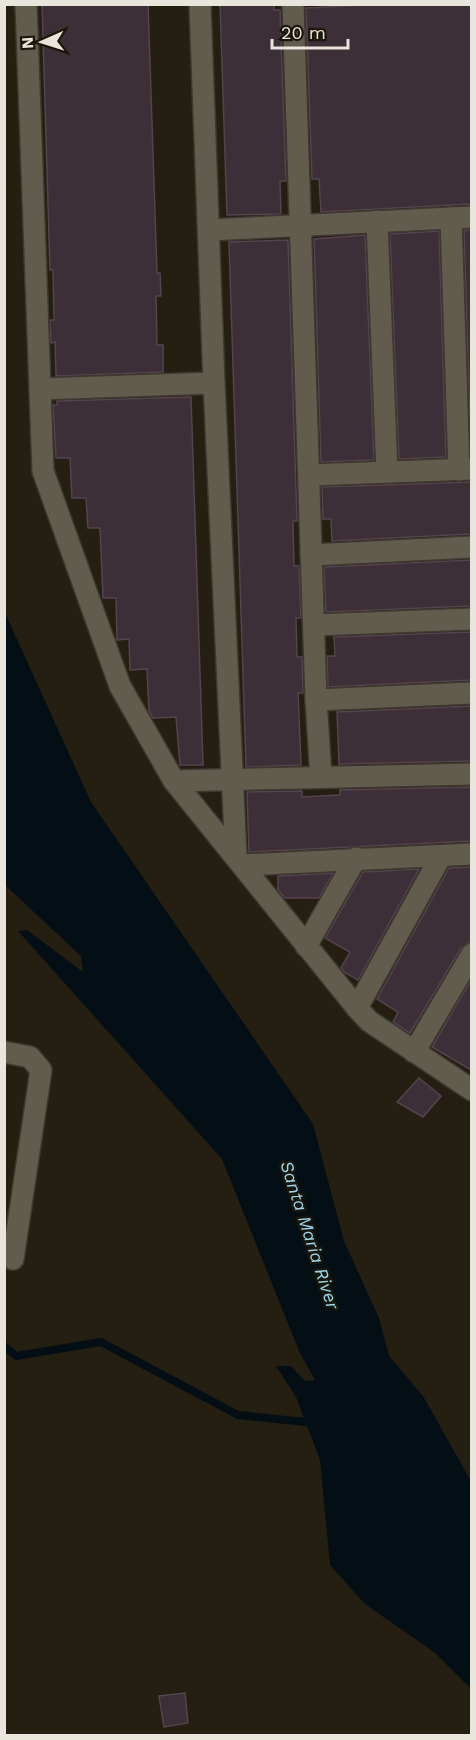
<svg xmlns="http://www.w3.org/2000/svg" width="476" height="1740" viewBox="0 0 476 1740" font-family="'Work Sans',sans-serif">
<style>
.water{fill:#040f15}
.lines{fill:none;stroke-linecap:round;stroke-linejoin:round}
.stream{stroke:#040f15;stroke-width:8}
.building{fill:#3d2f37;stroke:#54444d;stroke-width:1.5}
.street-casing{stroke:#3d3931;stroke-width:24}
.street{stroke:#625c4c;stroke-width:21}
.labels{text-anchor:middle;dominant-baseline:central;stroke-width:5;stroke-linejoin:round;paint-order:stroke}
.water-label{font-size:18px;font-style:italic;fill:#94d7f8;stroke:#1b1608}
</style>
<rect width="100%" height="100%" fill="#241f11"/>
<path class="water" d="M5,613l86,189 222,322 31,117 35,77 10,38 34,40 48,85v208l-37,-37 -69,-48 -35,-39 -10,-105 -24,-63 -20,-31h15l14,15 10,-1 -16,-29 -77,-192 -204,-228 9,-1 56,42 -2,-16 -76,-71z"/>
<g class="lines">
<path class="stream" d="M4,1346l12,10 85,-14 137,73 77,8"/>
</g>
<g class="building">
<path d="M42,4h106l9,269h3l1,23h-5l1,49h6v27l-107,4 -1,-34 -4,1 -1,-23h4l-1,-50h-3z"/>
<path d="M220,4h54v6h6l6,171h-6l1,33 -54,1z"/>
<path d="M387,4h84v200l-150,8 -2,-33h-7l-6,-171z"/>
<path d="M464,230h7v226z"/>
<path d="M439,231l7,226 -47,2 -9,-225z"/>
<path d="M365,235l9,225 -53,2 -7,-223z"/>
<path d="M288,240l9,281h-4l1,45h5l2,52h-5l1,39h5l1,36h-5l3,72 -55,2 -17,-525z"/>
<path d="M191,397l12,368h-23l-4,-48 -23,1 -4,-7 -2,-42 -17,1 -1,-31 -12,1 -1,-42h-13l-3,-70h-12l-2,-30h-14l-2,-40h-14l-3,-53h4v-4z"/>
<path d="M471,482v52l-139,7 -1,-22h-8l-1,-32z"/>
<path d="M471,560v46l-145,6 -2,-45z"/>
<path d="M471,632v48l-143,7 -1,-31h8l-1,-19z"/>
<path d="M471,706v55l-132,3 -2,-52z"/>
<path d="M471,787v54l-222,11 -2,-60 55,-1v6l38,-2v-5z"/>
<path d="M471,867v74l-10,7 -51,85 -17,-11 5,-10 -21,-13 72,-131z"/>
<path d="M419,869l-61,111 -14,-8 -3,-4 9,-16 -25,-14 38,-66z"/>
<path d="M333,873l-14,25h-34l-7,-8v-14z"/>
<path d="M471,980v90l-39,-23z"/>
<path d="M419,1078l22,18 -18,21 -26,-15z"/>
<path d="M185,1693l3,30 -24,4 -5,-31z"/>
</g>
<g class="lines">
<defs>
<g id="street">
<path d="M26,4l17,467 77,215 54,95 183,227 12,13 103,69"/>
<path d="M200,4l14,379 22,474"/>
<path d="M293,4l23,696 5,77"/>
<path d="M451,218l8,252"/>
<path d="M377,221l10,251"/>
<path d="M209,230l263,-13"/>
<path d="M40,389l174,-6"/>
<path d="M309,475l162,-6"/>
<path d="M311,555l161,-8"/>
<path d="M315,625l157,-6"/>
<path d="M316,700l156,-7"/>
<path d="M174,781l298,-7"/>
<path d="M243,865l229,-11"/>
<path d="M306,946l50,-88"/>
<path d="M357,1008l84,-152"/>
<path d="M4,1052l26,5 11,13 -28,189"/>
<path d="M414,1052l58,-98"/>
</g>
</defs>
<use href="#street" class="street-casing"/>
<use href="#street" class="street"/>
</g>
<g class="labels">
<g class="water-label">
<text transform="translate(310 1235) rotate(72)">Santa Maria River</text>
</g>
</g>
<rect width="476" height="1740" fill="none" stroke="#e8e5dc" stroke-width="12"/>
<g transform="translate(42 42) rotate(267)" stroke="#1b1608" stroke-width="4.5" paint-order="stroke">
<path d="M0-4.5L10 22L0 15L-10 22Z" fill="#e8e5dc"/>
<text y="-9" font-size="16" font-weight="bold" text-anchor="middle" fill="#e8e5dc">N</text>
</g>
<path d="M272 39v9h76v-9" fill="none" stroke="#e8e5dc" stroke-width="3"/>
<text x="281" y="39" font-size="18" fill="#e8e5dc" stroke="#1b1608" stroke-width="4.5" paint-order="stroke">20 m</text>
</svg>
